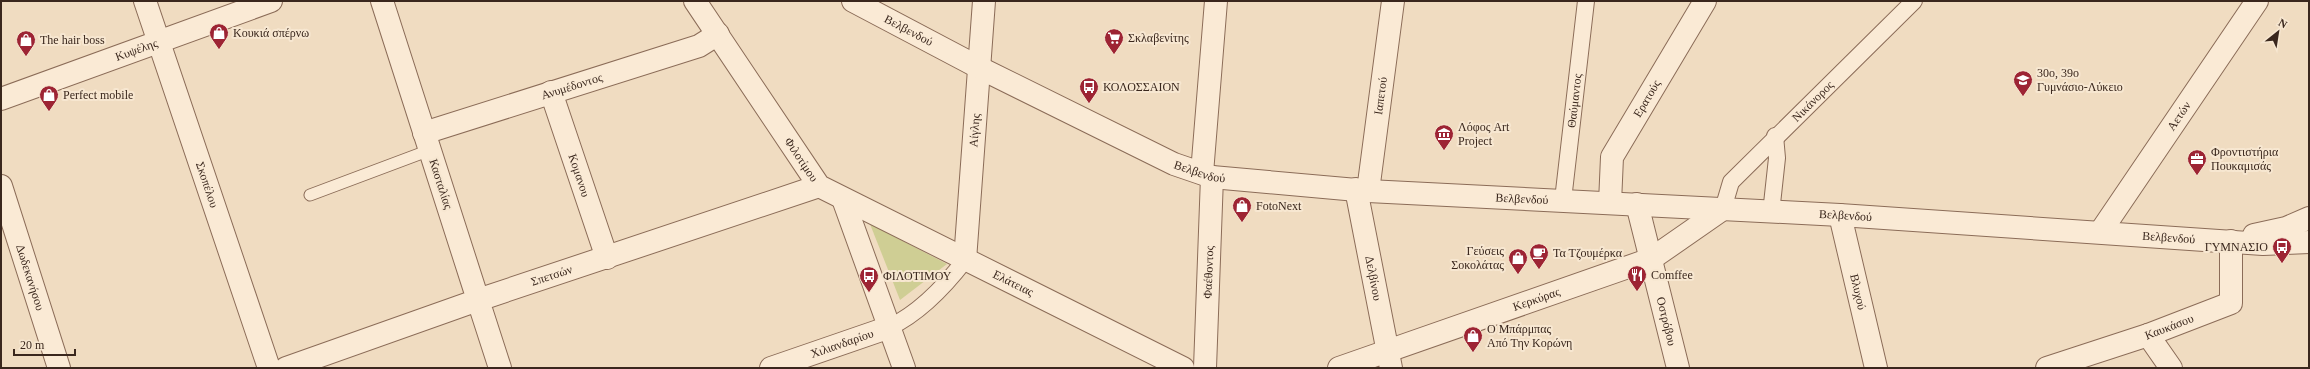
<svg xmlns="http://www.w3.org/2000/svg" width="2310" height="369" viewBox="0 0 2310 369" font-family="'Times New Roman',serif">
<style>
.green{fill:#cfce94}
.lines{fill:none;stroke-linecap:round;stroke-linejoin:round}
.service-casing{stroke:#8b6c58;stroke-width:13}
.pedestrian-casing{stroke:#8b6c58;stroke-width:18}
.minor-casing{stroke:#8b6c58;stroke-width:24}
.tertiary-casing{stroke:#8b6c58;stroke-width:24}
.service{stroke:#faead5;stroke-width:11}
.pedestrian{stroke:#faead5;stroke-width:16}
.minor{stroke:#faead5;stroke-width:22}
.tertiary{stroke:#faead5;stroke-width:22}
.labels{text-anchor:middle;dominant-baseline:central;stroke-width:4;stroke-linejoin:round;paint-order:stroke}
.street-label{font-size:12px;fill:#3a271d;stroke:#f7e7d1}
.poi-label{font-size:12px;fill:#3a271d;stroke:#f7e7d1;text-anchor:start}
</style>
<rect width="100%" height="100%" fill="#f0dcc1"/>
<path class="green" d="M870,224l77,40 -47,36z"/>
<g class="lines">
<defs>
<path id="service" d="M310,195l120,-45"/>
<g id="pedestrian">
<path id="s1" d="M1563,200l23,-199"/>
<path id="s2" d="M1723,209l8,-27 183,-181"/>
<path d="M1771,213l6,-55 -2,-22"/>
<path d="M890,327c29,-14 55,-41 75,-67"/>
</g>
<g id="minor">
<path id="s3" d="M145,1l124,367"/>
<path id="s4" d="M695,1l124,185 364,182"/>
<path id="s5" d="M551,92l56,166"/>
<path id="s6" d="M424,133l275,-87 19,-12"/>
<path d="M1202,173l14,-172"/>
<path id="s7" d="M1,186l58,182"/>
<path id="s8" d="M1356,189l35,179"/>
<path id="s9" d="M1368,191l25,-190"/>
<path d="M843,199l61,169"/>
<path id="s10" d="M1610,203l2,-46 93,-156"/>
<path id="s11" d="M1637,204l41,164"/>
<path id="s12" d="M1840,215l36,153"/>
<path id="s13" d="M2101,231l156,-230"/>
<path id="s14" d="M965,260l19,-259"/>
<path d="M2148,335l23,33"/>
<path id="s15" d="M500,368l-22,-68 341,-114"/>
<path id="s16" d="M771,368l119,-41"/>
<path id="s17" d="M1205,368l7,-191"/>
<path id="s18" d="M1339,368l312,-109 72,-50"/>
<path id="s19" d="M2047,368l101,-33 83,-32v-62"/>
</g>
<g id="tertiary">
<path id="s20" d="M853,1l127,67 194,96 38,13 156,14 472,24 423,29 46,-2"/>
<path id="s21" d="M1,99l270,-98"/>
<path d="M2254,235l32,-7 23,-10"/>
<path d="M286,368l192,-68 -96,-299"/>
</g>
</defs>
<use href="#service" class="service-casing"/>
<use href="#pedestrian" class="pedestrian-casing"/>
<use href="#minor" class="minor-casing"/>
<use href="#tertiary" class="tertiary-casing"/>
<use href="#service" class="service"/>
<use href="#pedestrian" class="pedestrian"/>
<use href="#minor" class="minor"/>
<use href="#tertiary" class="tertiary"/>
</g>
<defs>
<symbol id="shop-pin" viewBox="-11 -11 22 30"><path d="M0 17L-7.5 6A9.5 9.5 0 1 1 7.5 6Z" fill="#9d2434" stroke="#f7e7d1"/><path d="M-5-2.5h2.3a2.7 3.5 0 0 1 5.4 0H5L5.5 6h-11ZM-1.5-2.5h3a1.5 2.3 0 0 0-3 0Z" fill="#fff"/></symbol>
<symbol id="supermarket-pin" viewBox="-11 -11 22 30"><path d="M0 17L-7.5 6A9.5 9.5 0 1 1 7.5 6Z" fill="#9d2434" stroke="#f7e7d1"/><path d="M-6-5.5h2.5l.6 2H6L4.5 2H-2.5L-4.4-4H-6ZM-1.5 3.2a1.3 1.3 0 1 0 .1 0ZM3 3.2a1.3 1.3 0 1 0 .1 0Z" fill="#fff"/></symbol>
<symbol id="school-pin" viewBox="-11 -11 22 30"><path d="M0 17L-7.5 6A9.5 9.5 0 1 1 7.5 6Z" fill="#9d2434" stroke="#f7e7d1"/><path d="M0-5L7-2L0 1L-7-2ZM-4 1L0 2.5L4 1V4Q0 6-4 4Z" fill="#fff"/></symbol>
<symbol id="bus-pin" viewBox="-11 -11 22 30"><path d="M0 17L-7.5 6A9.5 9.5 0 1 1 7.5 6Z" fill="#9d2434" stroke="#f7e7d1"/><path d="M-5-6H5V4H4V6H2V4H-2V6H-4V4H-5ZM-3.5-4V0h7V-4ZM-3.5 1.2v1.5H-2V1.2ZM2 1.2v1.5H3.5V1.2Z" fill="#fff"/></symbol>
<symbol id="museum-pin" viewBox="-11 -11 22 30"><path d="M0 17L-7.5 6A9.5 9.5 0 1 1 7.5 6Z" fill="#9d2434" stroke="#f7e7d1"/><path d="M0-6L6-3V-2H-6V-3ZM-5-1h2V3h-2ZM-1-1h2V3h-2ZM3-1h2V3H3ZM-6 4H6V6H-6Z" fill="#fff"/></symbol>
<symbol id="office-pin" viewBox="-11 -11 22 30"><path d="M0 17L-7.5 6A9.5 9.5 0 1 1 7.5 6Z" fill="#9d2434" stroke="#f7e7d1"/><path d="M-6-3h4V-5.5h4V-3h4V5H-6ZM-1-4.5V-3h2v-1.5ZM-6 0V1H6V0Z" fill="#fff"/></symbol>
<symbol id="cafe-pin" viewBox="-11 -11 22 30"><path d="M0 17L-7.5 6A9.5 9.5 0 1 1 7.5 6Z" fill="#9d2434" stroke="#f7e7d1"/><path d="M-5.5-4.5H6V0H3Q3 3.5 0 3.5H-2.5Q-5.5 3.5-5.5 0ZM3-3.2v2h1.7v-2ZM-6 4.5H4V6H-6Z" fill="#fff"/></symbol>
<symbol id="restaurant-pin" viewBox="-11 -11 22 30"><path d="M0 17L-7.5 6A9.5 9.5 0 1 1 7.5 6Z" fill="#9d2434" stroke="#f7e7d1"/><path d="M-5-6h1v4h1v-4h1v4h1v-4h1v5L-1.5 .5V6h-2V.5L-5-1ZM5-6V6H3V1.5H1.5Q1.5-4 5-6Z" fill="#fff"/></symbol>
</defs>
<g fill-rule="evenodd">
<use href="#shop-pin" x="208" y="22" width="22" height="30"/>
<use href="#supermarket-pin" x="1103" y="27" width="22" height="30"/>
<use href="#shop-pin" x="15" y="29" width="22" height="30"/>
<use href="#school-pin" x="2012" y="69" width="22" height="30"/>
<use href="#bus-pin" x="1078" y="76" width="22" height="30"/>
<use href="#shop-pin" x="38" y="84" width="22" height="30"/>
<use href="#museum-pin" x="1433" y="123" width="22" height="30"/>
<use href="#office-pin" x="2186" y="148" width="22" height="30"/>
<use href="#shop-pin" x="1231" y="195" width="22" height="30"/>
<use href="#bus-pin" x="2271" y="236" width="22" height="30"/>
<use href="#cafe-pin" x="1528" y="242" width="22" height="30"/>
<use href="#shop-pin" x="1507" y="247" width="22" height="30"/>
<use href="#restaurant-pin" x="1626" y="264" width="22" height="30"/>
<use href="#bus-pin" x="858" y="265" width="22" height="30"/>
<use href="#shop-pin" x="1462" y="325" width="22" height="30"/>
</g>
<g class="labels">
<g class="street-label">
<text stroke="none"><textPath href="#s20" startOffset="63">Βελβενδού</textPath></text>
<text stroke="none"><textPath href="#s21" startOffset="144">Κυψέλης</textPath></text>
<text stroke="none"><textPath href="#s6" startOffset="155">Ανυμέδοντος</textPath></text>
<text stroke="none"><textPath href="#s9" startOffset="96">Ιαπετού</textPath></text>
<text stroke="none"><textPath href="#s10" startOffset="114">Ερατούς</textPath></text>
<text stroke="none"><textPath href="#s1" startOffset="100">Θαύμαντος</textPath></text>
<text stroke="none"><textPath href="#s2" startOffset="143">Νικάνορος</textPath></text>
<text stroke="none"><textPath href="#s13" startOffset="139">Αετών</textPath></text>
<text stroke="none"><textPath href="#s14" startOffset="130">Αίγλης</textPath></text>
<text stroke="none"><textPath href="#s4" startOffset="191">Φιλοτίμου</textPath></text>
<text stroke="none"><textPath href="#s20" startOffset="387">Βελβενδού</textPath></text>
<text stroke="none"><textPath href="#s5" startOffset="88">Κομανου</textPath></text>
<text transform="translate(441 184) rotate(72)">Κασταλίας</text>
<text stroke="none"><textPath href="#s3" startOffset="194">Σκοπέλου</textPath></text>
<text stroke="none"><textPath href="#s20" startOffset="711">Βελβενδού</textPath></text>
<text stroke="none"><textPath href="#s20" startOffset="1035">Βελβενδού</textPath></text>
<text stroke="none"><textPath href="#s20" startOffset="1359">Βελβενδού</textPath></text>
<text stroke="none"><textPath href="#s17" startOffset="96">Φαέθοντος</textPath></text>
<text stroke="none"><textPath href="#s15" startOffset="149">Σπετσών</textPath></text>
<text stroke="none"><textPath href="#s7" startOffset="96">Δωδεκανήσου</textPath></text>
<text stroke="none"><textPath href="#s8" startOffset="91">Δελβίνου</textPath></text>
<text stroke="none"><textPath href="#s4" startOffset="440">Ελάτειας</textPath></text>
<text stroke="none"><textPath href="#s12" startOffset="79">Βλυχού</textPath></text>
<text stroke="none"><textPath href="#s18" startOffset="209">Κερκύρας</textPath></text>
<text stroke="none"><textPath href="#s11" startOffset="121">Οστρόβου</textPath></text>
<text stroke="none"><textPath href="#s19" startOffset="129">Καυκάσου</textPath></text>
<text stroke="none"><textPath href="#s16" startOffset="75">Χιλιανδαρίου</textPath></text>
</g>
<g class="poi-label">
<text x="233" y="33">Κουκιά σπέρνω</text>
<text x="1128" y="38">Σκλαβενίτης</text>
<text x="40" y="40">The hair boss</text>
<text x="2037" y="73">30ο, 39ο<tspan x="2037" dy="14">Γυμνάσιο-Λύκειο</tspan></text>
<text x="1103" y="87">ΚΟΛΟΣΣΑΙΟΝ</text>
<text x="63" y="95">Perfect mobile</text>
<text x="1458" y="127">Λόφος Art<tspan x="1458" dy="14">Project</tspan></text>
<text x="2211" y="152">Φροντιστήρια<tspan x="2211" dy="14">Πουκαμισάς</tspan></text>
<text x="1256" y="206">FotoNext</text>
<text x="2268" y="247" text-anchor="end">ΓΥΜΝΑΣΙΟ</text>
<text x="1504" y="251" text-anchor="end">Γεύσεις<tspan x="1504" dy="14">Σοκολάτας</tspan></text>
<text x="1553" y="253">Τα Τζουμέρκα</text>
<text x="1651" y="275">Comffee</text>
<text x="883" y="276">ΦΙΛΟΤΙΜΟΥ</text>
<text x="1487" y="329">Ο Μπάρμπας<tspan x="1487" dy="14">Από Την Κορώνη</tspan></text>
</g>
</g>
<rect width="2310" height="369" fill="none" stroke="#3a271d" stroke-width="4"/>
<g transform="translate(2278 32) rotate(30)" stroke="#f7e7d1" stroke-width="3" paint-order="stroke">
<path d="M0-3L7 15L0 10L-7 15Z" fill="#3a271d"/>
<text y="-6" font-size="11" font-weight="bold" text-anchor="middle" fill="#3a271d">N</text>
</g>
<path d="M14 349v6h61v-6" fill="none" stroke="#3a271d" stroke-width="2"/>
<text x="20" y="349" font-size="12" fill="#3a271d" stroke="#f7e7d1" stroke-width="3" paint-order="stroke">20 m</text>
</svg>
